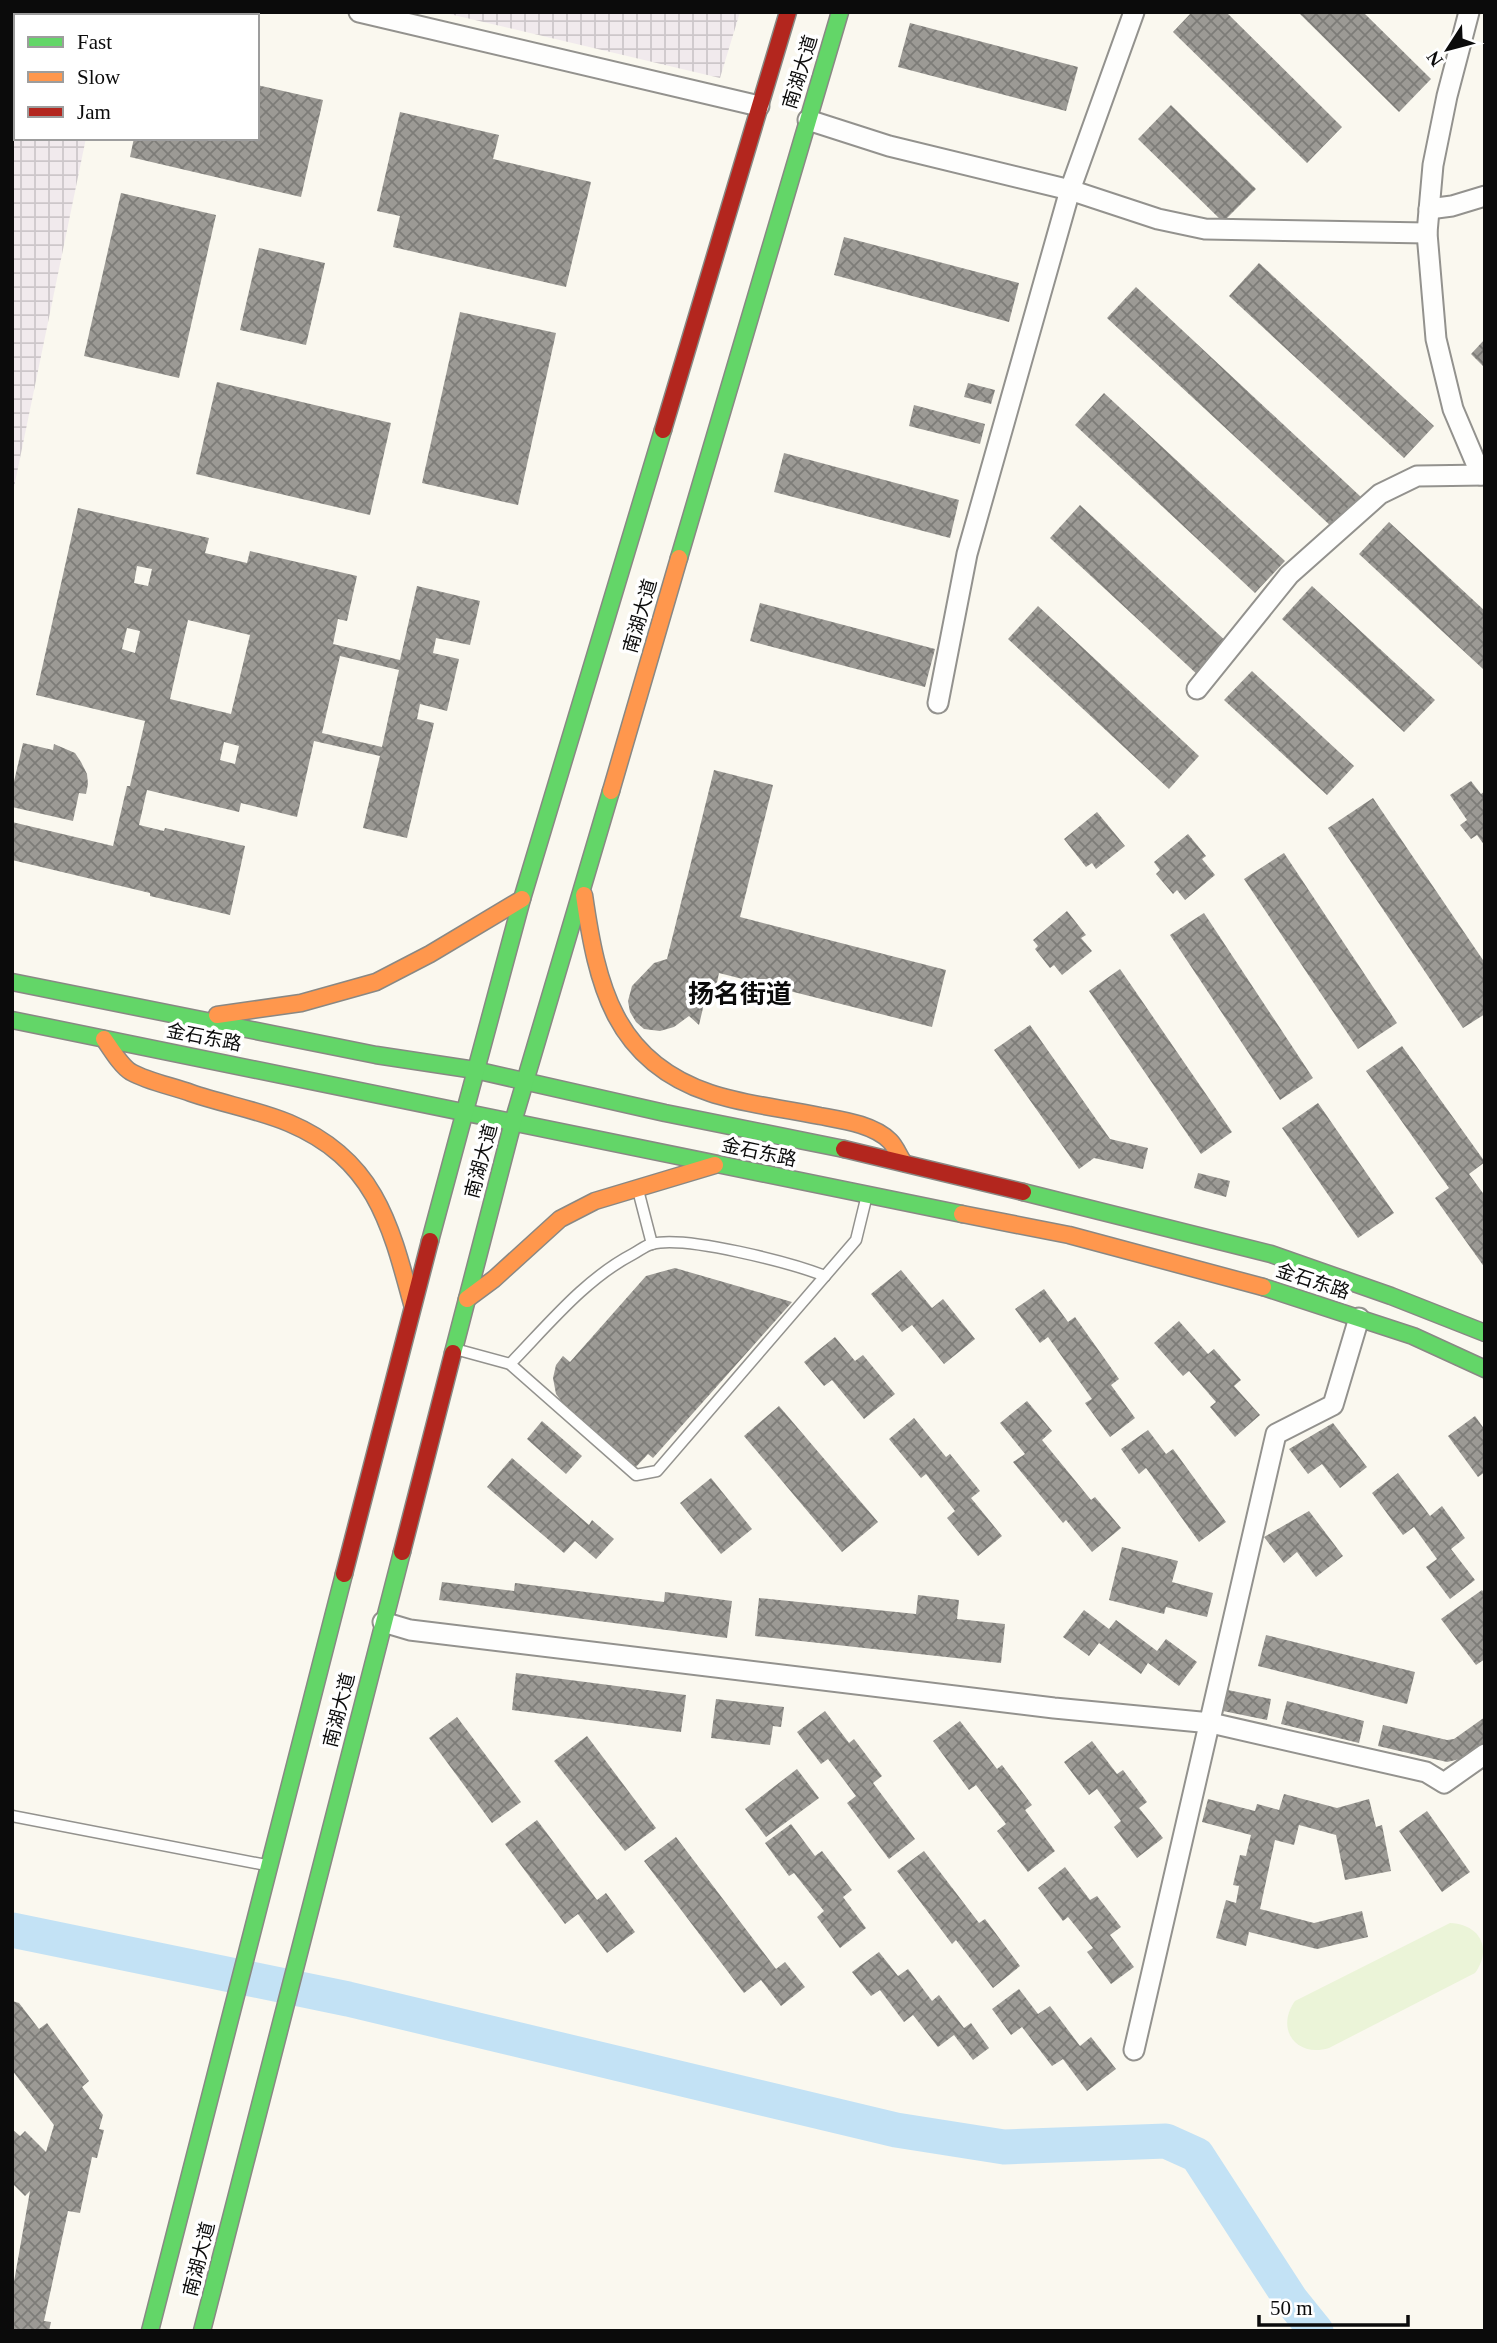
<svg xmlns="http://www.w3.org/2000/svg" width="1497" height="2343" viewBox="0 0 1497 2343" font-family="'Times New Roman','Noto Sans SC',serif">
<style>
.industrial{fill:url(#industrial-grid)}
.pitch{fill:#ebf4d8}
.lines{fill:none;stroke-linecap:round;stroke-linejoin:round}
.river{stroke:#c3e2f5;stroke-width:35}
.building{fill:url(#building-cross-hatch);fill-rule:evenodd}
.lane-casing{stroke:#93928e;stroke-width:13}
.street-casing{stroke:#93928e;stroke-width:23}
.fast-casing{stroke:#898884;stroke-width:19}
.slow-casing{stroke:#898884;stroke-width:19}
.jam-casing{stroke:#898884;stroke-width:19}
.lane{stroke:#fefefd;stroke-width:10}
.street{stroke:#fefefd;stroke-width:19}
.fast{stroke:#63d668;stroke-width:16}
.slow{stroke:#ff974d;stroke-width:16}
.jam{stroke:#b3261e;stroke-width:16}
.labels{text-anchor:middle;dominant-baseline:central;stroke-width:7;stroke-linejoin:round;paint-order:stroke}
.street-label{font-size:19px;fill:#0b0b0b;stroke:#fff}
.district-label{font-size:26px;font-weight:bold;fill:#0b0b0b;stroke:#fff}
</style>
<defs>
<pattern id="industrial-grid" width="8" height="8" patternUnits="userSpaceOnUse" patternTransform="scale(1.75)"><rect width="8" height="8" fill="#f1eaed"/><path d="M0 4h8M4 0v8" fill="none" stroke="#cdc7ca"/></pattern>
<pattern id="building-cross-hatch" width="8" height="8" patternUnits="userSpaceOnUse" patternTransform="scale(1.75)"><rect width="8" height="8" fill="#9c9a95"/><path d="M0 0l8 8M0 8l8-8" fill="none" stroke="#7d7c78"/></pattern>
</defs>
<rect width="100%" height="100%" fill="#faf8ef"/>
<g class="industrial">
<path d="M12,12h100l-1,4h-95v122h70l-74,359z"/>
<path d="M441,12h299l-20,66z"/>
</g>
<path class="pitch" d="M1450,1923c29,1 43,25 25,50l-146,75c-33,10 -54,-19 -34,-47z"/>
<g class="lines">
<path class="river" d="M12,1930l336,69 548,131 108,17 162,-6 31,14 94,145 25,31"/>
</g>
<g class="building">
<path d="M1192,12h34l116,115 -35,36 -134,-131z"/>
<path d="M1298,12h65l68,67 -32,33z"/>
<path d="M910,23l168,44 -12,44 -168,-44z"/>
<path d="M257,85l66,15 -22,97 -171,-40 4,-19h123z"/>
<path d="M1171,105l85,84 -33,33 -85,-83z"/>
<path d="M400,112l99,23 -6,24 98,23 -25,105 -173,-40 7,-31 -23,-5z"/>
<path d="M121,193l95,22 -37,163 -95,-22z"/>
<path d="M844,237l175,46 -10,39 -175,-47z"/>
<path d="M259,248l66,15 -19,82 -66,-15z"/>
<path d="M1259,263l175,163 -30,32 -175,-162z"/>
<path d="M1136,287l225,210 -28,31 -226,-210z"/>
<path d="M460,312l96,21 -38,172 -96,-22z"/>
<path d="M1485,339v29l-14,-14z"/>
<path d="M217,382l174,41 -21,92 -174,-41z"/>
<path d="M968,383l27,7 -4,14 -27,-7z"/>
<path d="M1104,393l181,168 -30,32 -180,-168z"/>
<path d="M914,405l71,19 -5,20 -71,-18z"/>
<path d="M784,453l175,47 -9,38 -176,-46z"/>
<path d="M1080,505l150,140 -30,32 -150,-139z"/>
<path d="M78,508l131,30 -4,15 42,10 3,-12 107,25 -10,45 -9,-2 -5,25 67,16 17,-74 63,15 -10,44 -34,-7 -3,15 26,6 -12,52 -27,-7 -3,15 17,4 -27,115 -44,-10 17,-72 -66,-15 -17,76 -56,-14 -2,9 -92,-22 -8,35 25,6 1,-3 80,18 -15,69 -80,-19v-3l-138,-33v-38l101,24 14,-60h3l15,-65 -109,-26zM137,566l15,3 -4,17 -14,-3zM188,620l62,15 -19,79 -61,-15zM127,628l13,3 -5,22 -13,-4zM340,656l59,14 -17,77 -60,-14zM224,742l15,4 -4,18 -15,-4z"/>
<path d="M1389,522l96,89 -2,58 -124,-115z"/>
<path d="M1312,586l123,114 -31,32 -122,-113z"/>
<path d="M760,603l175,46 -10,38 -175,-46z"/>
<path d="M1038,606l161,150 -30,33 -161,-150z"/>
<path d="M1252,671l102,95 -27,29 -103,-95z"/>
<path d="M23,743l30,7 1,-6 21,9 6,9 6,12 1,10 -2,10 -7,-1 -6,28 -61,-14v-17z"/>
<path d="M714,770l59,15 -33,132 206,53 -14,57 -213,-54 -4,19 -8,-1 -8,34 -10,-9 -15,11 -14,4 -16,-2 -8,-7 -6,-10 -2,-11 4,-15 22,-23 13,-4z"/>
<path d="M1471,781l10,13 4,-3v55l-8,-11 -6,4 -11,-14 7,-5 -17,-25z"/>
<path d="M1373,798l112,165v51l-22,14 -135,-200z"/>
<path d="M1097,812l28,34 -29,23 -4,-6 -6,4 -22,-28z"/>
<path d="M1188,834l18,22 -4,3 13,16 -30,25 -8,-10 -4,4 -17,-20 4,-4 -6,-8z"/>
<path d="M1284,853l113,170 -39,26 -114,-170z"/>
<path d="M1067,911l19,24 -5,3 11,13 -30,24 -8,-10 -4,3 -15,-19 3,-3 -5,-6z"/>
<path d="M1204,913l109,165 -33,22 -110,-165z"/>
<path d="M1120,969l112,163 -31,22 -112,-163z"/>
<path d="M1030,1025l80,114 38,9 -5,21 -49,-11 -15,11 -85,-119z"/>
<path d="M1402,1046l83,116 -16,12 16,22v72l-50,-70 14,-10 -83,-117z"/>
<path d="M1318,1103l76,110 -36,25 -76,-110z"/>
<path d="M1198,1173l32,8 -4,16 -32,-9z"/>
<path d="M675,1268l117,34 -139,156 -5,-4 -13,14 -70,-62 -9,-12 -3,-16 3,-13 7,-9 7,6 76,-86z"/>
<path d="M901,1270l31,38 11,-9 32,40 -31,25 -32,-39 -10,7 -31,-38z"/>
<path d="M1044,1289l24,33 7,-5 44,62 -8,6 24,33 -25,19 -25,-34 7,-4 -44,-62 -8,6 -25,-34z"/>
<path d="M1179,1321l29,33 6,-5 27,31 -7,6 26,29 -25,22 -25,-30 6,-5 -27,-31 -6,5 -29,-33z"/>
<path d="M835,1337l20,24 8,-6 32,39 -31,25 -32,-39 -8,6 -20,-24z"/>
<path d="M1027,1401l25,30 -10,9 49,60 4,-3 26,31 -29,24 -26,-32 -3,3 -50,-61 12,-8 -25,-31z"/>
<path d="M779,1406l99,116 -36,30 -98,-116z"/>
<path d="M1475,1416l10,14v42l-7,5 -30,-41z"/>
<path d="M914,1418l32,39 4,-3 30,37 -9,7 31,38 -24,20 -31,-38 8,-7 -29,-37 -5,4 -32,-39z"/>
<path d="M542,1421l40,35 -16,18 -39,-35z"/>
<path d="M1333,1423l34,44 -27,21 -18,-24 -14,10 -19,-25z"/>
<path d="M1148,1430l18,24 7,-5 53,73 -27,20 -53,-74 -7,6 -18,-25z"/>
<path d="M512,1458l77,67 3,-5 22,19 -18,20 -21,-18 -11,12 -77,-66z"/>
<path d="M1398,1473l32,43 12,-10 23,32 -14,11 24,31 -25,19 -24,-32 11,-8 -23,-32 -11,8 -31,-42z"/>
<path d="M711,1478l41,51 -31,25 -41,-51z"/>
<path d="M1309,1511l34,45 -27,21 -19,-25 -13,11 -20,-26z"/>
<path d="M1122,1547l56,14 -6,21 41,11 -6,24 -41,-10 -2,7 -55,-14z"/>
<path d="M442,1582l72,9 1,-8 149,19 1,-10 67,9 -5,37 -288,-38z"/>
<path d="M1482,1590l3,4v65l-9,6 -35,-46z"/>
<path d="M918,1595l41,5 -2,19 48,5 -4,39 -246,-27 4,-38 157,16z"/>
<path d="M1084,1610l25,19 7,-9 41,31 9,-12 31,23 -18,24 -31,-23 -7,11 -42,-31 -10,13 -26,-19z"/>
<path d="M1266,1635l149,37 -8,32 -149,-38z"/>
<path d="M516,1673l170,22 -5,37 -169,-22z"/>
<path d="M1228,1690l43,9 -4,21 -44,-9z"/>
<path d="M716,1699l68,8 -3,20 -8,-1 -3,19 -59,-7z"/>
<path d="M1287,1701l77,20 -5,22 -78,-19z"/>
<path d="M825,1711l24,32 5,-4 28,37 -9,7 42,56 -26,20 -42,-56 9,-7 -28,-37 -7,5 -24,-32z"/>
<path d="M457,1717l64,85 -29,21 -63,-85z"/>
<path d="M1485,1717v26l-21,15 -17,4 -69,-16 5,-21 64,15 7,-1z"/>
<path d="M960,1721l37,48 5,-4 30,40 -7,5 30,41 -27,21 -31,-41 9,-7 -30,-39 -7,5 -36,-49z"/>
<path d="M587,1736l69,92 -31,23 -71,-90z"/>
<path d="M1092,1741l25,33 6,-4 24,32 -8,6 24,30 -26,20 -23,-31 7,-6 -24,-32 -8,6 -25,-33z"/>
<path d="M797,1769l22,29 -53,39 -21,-28z"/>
<path d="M1284,1794l53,14 32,-9 7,28 6,-2 9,46 -46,9 -9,-45 -37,-10 -5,20 -19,-5 -15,69 54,14 48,-12 6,26 -51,12 -68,-17 -3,14 -30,-8 10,-38 10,3 3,-17 -6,-1 7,-30 6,1 5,-21 -49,-13 6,-23 47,12 2,-7 22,6z"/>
<path d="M1427,1811l43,61 -28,20 -43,-61z"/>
<path d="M537,1820l60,80 9,-7 29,39 -28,21 -29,-39 -13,10 -60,-80z"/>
<path d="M791,1824l24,32 7,-5 30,39 -9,7 23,31 -26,20 -23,-31 7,-6 -30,-38 -5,3 -24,-33z"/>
<path d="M676,1837l100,132 9,-7 20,25 -24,19 -20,-26 -17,13 -100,-132z"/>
<path d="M924,1851l55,72 6,-4 35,47 -27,22 -37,-48 -4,4 -55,-73z"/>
<path d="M1065,1867l25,33 7,-4 24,31 -11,8 24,32 -23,17 -24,-32 6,-4 -25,-31 -5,4 -25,-33z"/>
<path d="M879,1952l19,24 10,-7 24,32 7,-6 25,33 7,-5 18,25 -16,12 -19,-25 -16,12 -25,-32 -9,7 -24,-32 -9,6 -19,-24z"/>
<path d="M1019,1989l19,25 12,-8 30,40 11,-9 25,32 -29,22 -24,-32 -11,7 -30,-39 -11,8 -19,-26z"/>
<path d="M12,2001l7,2 20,26 8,-6 42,58 -7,6 21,28 -4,14 5,1 -7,28 -5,-1 -12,56 -12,-2 -24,110 7,1 -2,9h-37v-38l18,-102 -5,5 -13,-13v-54l8,7 5,-5 21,21 8,-27 -42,-55z"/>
</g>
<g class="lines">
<defs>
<g id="lane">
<path d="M638,1190l14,54"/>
<path d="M455,1349l55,15 126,111 21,-4 199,-231 10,-41"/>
<path d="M510,1364c38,-39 75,-85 123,-110 6,-3 13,-9 19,-10 33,-9 140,19 173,32"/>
<path d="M12,1816l254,49"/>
</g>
<g id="street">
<path d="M359,12l400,94"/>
<path d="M1469,12l-22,84 -14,69 -6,68 9,106 17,70 28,66"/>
<path d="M808,120l81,26 181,44 88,29 47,10 222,4"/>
<path d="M1429,209l23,-3 33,-10"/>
<path d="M1197,689l92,-114 91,-81 37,-18 68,-1"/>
<path d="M938,703l29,-149 103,-364 64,-178"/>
<path d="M383,1622l27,8 644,78 157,15 215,49 18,11 41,-29"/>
<path d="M1134,2050l142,-616 57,-29 26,-87"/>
</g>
<g id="fast">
<path d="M679,558l161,-546"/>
<path d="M12,982l364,73 99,15 190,43 179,36"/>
<path d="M12,1020l950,194"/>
<path d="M1023,1192l248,62 120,42 94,37"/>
<path d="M430,1241l92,-342 141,-469"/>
<path d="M1263,1287l150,49 72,33"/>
<path d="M453,1353l60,-231 98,-331"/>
<path d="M150,2331l194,-757"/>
<path d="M202,2331l200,-779"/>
</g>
<g id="slow">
<path d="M611,791l68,-233"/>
<path d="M584,895c13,90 30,166 126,198 35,12 73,15 110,23 21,4 53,8 70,25 6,6 9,15 14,22"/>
<path d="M217,1015l84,-12 75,-21 54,-28 92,-55"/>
<path d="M104,1039c7,10 17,27 27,33 18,10 41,14 60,21 32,11 67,17 98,30 85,36 101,99 123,181"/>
<path d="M962,1214l107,21 194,52"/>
<path d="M467,1299l27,-20 66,-60 35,-18 120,-36"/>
</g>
<g id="jam">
<path d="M663,430l125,-418"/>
<path d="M844,1149l179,43"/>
<path d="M402,1552l51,-199"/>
<path d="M344,1574l86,-333"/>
</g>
</defs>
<use href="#lane" class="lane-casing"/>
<use href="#street" class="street-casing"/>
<use href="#fast" class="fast-casing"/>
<use href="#slow" class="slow-casing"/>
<use href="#jam" class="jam-casing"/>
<use href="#lane" class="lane"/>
<use href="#street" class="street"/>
<use href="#fast" class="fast"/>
<use href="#slow" class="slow"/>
<use href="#jam" class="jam"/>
</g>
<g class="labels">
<g class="street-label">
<text transform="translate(800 72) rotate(-73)">南湖大道</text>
<text transform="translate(640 616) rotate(-74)">南湖大道</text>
<text transform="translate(204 1037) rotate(11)">金石东路</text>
<text transform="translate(759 1152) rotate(12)">金石东路</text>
<text transform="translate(481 1161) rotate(-75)">南湖大道</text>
<text transform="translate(1313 1281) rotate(18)">金石东路</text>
<text transform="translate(339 1710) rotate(-76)">南湖大道</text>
<text transform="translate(199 2259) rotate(-76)">南湖大道</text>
</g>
<g class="district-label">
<text x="740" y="994">扬名街道</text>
</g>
</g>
<rect width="1497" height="2343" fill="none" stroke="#0b0b0b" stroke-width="28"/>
<rect x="14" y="14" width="245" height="126" fill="#ffffff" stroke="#9d9d9d" stroke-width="2"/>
<rect x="28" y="37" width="35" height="10" fill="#63d668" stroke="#9d9d9d" stroke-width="2"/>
<text x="77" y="49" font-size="21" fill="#0b0b0b">Fast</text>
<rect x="28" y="72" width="35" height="10" fill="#ff974d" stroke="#9d9d9d" stroke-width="2"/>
<text x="77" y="84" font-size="21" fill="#0b0b0b">Slow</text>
<rect x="28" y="107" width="35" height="10" fill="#b3261e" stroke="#9d9d9d" stroke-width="2"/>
<text x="77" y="119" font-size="21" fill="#0b0b0b">Jam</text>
<g transform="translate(1448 49) rotate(234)" stroke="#ffffff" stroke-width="5" paint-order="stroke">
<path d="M0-5L12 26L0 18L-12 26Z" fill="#0b0b0b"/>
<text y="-10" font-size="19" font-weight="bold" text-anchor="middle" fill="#0b0b0b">N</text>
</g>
<path d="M1259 2315v10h149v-10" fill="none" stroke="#0b0b0b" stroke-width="3.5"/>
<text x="1270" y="2315" font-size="21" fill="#0b0b0b" stroke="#ffffff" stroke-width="5" paint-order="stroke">50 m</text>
</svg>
